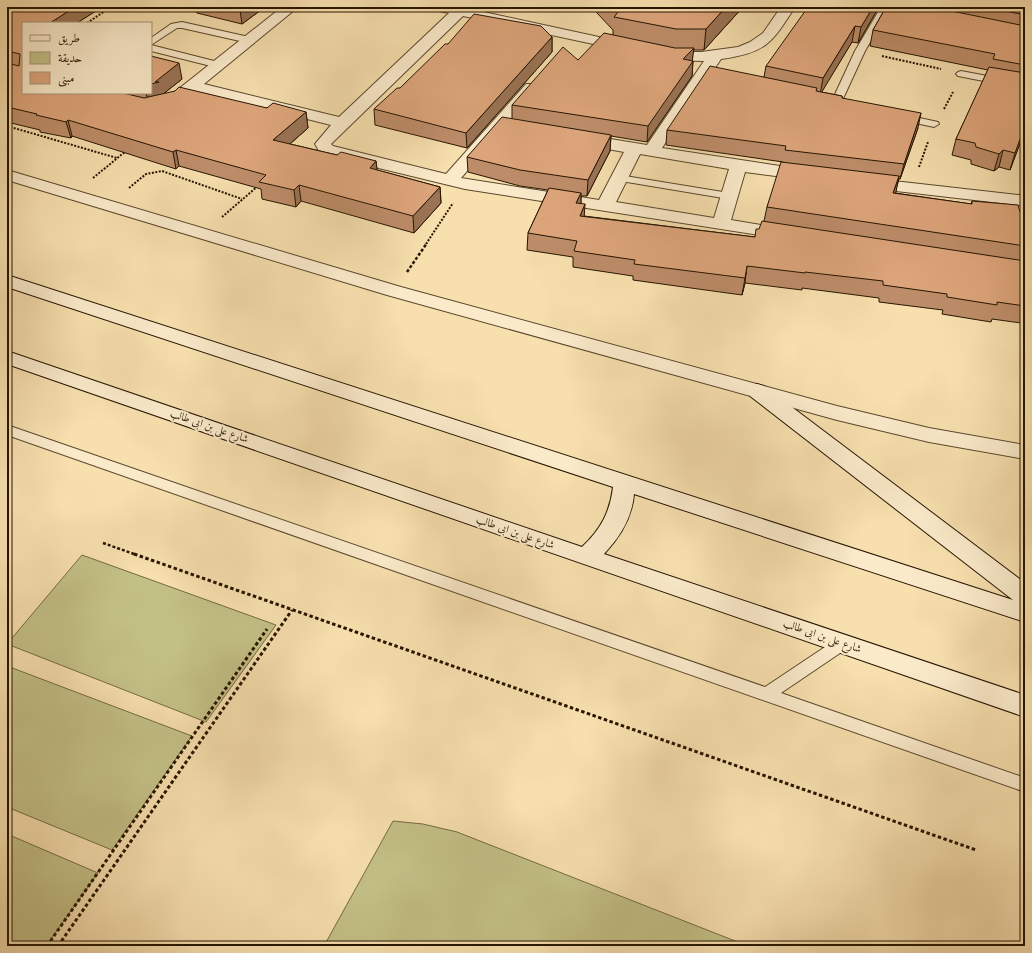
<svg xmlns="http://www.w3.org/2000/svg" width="1032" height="953" viewBox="0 0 1032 953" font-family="'Old Standard TT',Amiri,serif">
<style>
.green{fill:#c3c086;stroke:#746a44}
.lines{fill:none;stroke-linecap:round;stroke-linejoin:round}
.lane-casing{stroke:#5a482c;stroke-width:2}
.street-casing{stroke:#5a482c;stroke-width:2}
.secondary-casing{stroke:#261501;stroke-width:2}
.path-far2{stroke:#261501;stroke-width:2;stroke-dasharray:2 1.5;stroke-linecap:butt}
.path-far1{stroke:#261501;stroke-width:2.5;stroke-dasharray:3 2;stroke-linecap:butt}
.path{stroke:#261501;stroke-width:3;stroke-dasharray:3.5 2.5;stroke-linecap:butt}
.lane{fill:#faeaca;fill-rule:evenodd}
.street{fill:#faeaca;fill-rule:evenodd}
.secondary{fill:#faeaca;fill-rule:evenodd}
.wall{fill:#bd8d69;stroke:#261501}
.shaded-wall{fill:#9a7355;stroke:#261501}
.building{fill:#dca47a;stroke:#261501}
.labels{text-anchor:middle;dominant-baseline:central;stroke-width:4;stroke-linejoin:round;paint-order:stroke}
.street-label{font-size:11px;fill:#261501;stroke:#faeaca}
</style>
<rect width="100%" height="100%" fill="#f7dfae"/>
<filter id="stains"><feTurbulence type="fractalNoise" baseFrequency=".005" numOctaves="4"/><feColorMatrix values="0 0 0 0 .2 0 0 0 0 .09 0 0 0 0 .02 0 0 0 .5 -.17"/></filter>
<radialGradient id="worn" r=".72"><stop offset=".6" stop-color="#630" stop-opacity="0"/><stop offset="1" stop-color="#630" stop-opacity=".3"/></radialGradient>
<g class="green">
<path d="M82,555l194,70 -70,97 -199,-78z"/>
<path d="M7,666l185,70 -80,114 -105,-43z"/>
<path d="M393,821l30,3 34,8 291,114h-424z"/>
<path d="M7,834l91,39 -52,73h-39z"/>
</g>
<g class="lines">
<defs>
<g id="lane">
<path d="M881,7l9,1 -25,43 -24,52 -5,3 -4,-1 -1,-2 24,-52z"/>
<path d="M182,22l67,15 5,3 -5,3 -67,-15h-5l-26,17v-7l20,-14z"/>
<path d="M151,45l71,18 2,2 -5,3 -68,-17z"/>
<path d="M961,71l64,12v6l-67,-13 -2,-2 2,-2z"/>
<path d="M901,114l37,8 1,2 -5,3 -37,-8 -1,-2z"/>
<path d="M619,175l110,18 6,3 -6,3 -114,-19 -1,-2z"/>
<path d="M7,425l758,262 72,-48 6,-2 6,2 2,4 -2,4 -68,46 244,85v14l-1018,-357z"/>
</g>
<g id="street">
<path d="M282,7h16l-94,77 135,33 110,-104 -14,-3 -2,-3h28l170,37 2,3 -2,3 -5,1 -163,-35 -132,128 2,2 113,28 80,-90h12l2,3 -2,3 -77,88 138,22 25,-48 -44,-8 -6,-2 -2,-3 2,-3 6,-2 67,11 57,-84 -41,-1 -5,-2 -3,-3 3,-3h43l37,-5 12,-5 13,-9 18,-26h14c-24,37 -28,45 -74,52l-59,89 151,23 3,4 -3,4 -6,1 -62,-8 -14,48 60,10 3,4 -3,4 -6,1 -320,-50 -144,-35 -6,-10 16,-19 -136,-34c-11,9 -22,21 -37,17l-2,-3 2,-3 8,-3zM640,154l89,15 -15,49 -98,-16z"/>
<path d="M872,7h29l18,4 2,3 -2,3 -5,1 -40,-8z"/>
<path d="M7,170l394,117 436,119 92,22 96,17v14l-96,-17 -92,-22 -450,-125 -380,-115z"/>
<path d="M867,178l152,17 6,1v8l-6,1 -158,-18 -3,-4 3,-4z"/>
</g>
<path id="secondary" d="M7,275l1006,325 -263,-204 -3,-5 3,-5 7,-2 7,2 261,197v39l-391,-128c-2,24 -14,43 -30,60l421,141v22l-1018,-353v-13l575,196c19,-18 28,-35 31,-60l-606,-200z"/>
</defs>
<use href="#lane" class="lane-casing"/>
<use href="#street" class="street-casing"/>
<use href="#secondary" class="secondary-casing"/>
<g class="path-far2">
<path d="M87,23l24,-16"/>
<path d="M882,56l59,13"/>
<path d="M944,109l9,-17"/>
<path d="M7,126l110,32"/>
<path d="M919,167l9,-25"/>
<path d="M93,178l33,-27"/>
<path d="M129,188l17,-14 16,-3 80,28"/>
<path d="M222,217l36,-31"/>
<path d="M426,244l27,-41"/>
</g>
<g class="path-far1">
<path d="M407,272l20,-29"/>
<path d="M103,543l34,12"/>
</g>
<g class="path">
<path d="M134,554l842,296"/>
<path d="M47,946l220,-317"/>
<path d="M58,946l234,-336"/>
</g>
<use href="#lane" class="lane"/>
<use href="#street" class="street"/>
<use href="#secondary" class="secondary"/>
</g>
<g class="wall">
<path d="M7,7h95l-25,16h-54v70h128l31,-14 -19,15 104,14 39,4 2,16 -18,16 47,11 39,6 1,9 63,17 1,16 -27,30 -113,-32 -5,6 -34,-8 -1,-10 -82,-23 -3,3 -104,-33 -1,2 -31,-6v-2l-33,-8z"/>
<path d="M195,7h70l-23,17 -45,-11z"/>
<path d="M597,7h146l-39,43h-11l-1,11h1l-1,15 -45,66 -36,-6 -1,15 -23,45h-6v8l3,12 171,21 9,-16 3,-14 16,-45 -117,-17 1,-15 97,-53 2,-11 107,-59h4l-1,5 -18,31 -6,-1 -31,50 21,4v2l76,30 -18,51h-1l-4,14 76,11 1,-3 53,45 -5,15h5v49l-4,13 -29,-4 -1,3 -49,-8 1,-4 -64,-8v-4l-77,-10v2l-57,-7 -3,12 -109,-15v-4l-60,-9v-10l-46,-7 1,-17 20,-43 -28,-4 -52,-14 -1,-15 45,-38v-14l66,-45 35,-25v-5l-16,-17z"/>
<path d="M886,7h139v123l-15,40 -11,-3 -5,4 -23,-7v-4l-19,-5 4,-16 32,-69 -118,-24 3,-16z"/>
<path d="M552,37v15l-85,96 -92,-23 -1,-16 26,-21 48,-44z"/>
</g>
<g class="shaded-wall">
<path d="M75,7h27l-25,16h-27z"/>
<path d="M243,7h22l-23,17 -2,-14z"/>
<path d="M726,7h17l-39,43 2,-21z"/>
<path d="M873,7h4l-1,5 -18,31 3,-16z"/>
<path d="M855,26l-3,16 -32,53 3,-17z"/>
<path d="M552,37v15l-85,96 -1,-15z"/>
<path d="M694,48l-2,15 1,-2 -1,15 -45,66 1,-16 35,-67z"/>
<path d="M179,63l3,16 -20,16 -14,6 -2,-8h5v-9z"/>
<path d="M306,112l2,16 -32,28 -3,-16z"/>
<path d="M921,113l-3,15 -18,51 4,-15z"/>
<path d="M68,120l4,16 -1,2 -5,-16z"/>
<path d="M1025,126v4l-15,40 5,-17z"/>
<path d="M611,135l-1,16 -23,45 1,-16z"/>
<path d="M176,150l3,16 -3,3 -3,-17z"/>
<path d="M1003,150l-4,17 -5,4 5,-17z"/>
<path d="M376,161l2,17 -8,-10z"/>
<path d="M899,176l-3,16 -6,17 3,-16z"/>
<path d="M299,185l2,16 -5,6 -2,-17z"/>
<path d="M440,187l1,16 -27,30 -1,-17z"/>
<path d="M581,193v16l-5,-6z"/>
<path d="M585,204l-1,16 -4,-4z"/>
<path d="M747,266l-2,17 -3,12 3,-17z"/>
</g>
<g class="building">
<path d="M7,7h68l-25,16h-27v70h100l21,5 31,-7 4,-4 88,21 6,-5 33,9 -33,28 64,15 4,-3 35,9 -6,7 70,19 -27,29 -114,-31 -5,5 -35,-8 7,-7 -90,-25 -3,2 -105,-32 -2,2 -30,-7 1,-1 -30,-7v-44l12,3 1,-12 -13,-3z"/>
<path d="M229,7h14l-3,3z"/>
<path d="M613,7h113l-20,22h-30l-62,-12 4,-5z"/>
<path d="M808,7h65l-12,20 -6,-1 -32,52 -57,-12z"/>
<path d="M886,7h46l93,19v39l-32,-6 2,-5 -122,-24z"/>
<path d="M986,7h39v8z"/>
<path d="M474,14l67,12 11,11 -86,96 -92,-24 23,-21h3l45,-44h3z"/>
<path d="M604,33l71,15h19l-11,11 10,2 -45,65 -136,-21 51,-58 15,13z"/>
<path d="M151,56l28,7 -24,19h4l-8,2z"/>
<path d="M710,66l107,22 -1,3 26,5v2l79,15 -17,51 -119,-14 1,-4 -119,-16z"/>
<path d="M989,67l36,6v53l-10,27 -12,-3 -4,4 -23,-7 -1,-4 -19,-4z"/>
<path d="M502,117l109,18 -23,45 -68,-10 -53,-13z"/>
<path d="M781,162l118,14 -6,17 79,11v-3l46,4 2,7 4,4 1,30 -258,-39z"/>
<path d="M549,188l32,5 -5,10 9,1 -5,12 175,21 1,-8h3l3,-8 263,40v45l-28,-4v3l-50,-8v-3l-64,-9v-4l-78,-9v1l-58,-7 -2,12 -111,-14 1,-4 -61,-9 3,-10 -49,-8z"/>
</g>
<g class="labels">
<g class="street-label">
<text transform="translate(209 427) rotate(19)">شارع على بن ابى طالب</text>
<text transform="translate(515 533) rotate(19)">شارع على بن ابى طالب</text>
<text transform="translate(822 637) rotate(19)">شارع على بن ابى طالب</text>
</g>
</g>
<rect width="1032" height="953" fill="none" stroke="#f7dfae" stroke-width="24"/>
<rect x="8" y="8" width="1016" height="937" fill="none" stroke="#261501" stroke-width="2"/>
<rect x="12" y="12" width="1008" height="929" fill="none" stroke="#261501"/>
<rect x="22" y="22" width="130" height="72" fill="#faeaca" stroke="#a5957a"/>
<rect x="30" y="35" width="20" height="6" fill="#faeaca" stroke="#a5957a"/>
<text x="58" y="42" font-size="12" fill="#261501">طريق</text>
<rect x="30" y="52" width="20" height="12" fill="#c3c086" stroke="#a5957a"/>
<text x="58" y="62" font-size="12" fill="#261501">حديقة</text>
<rect x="30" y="72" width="20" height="12" fill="#dca47a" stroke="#a5957a"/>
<text x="58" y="82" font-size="12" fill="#261501">مبنى</text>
<rect width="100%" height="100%" filter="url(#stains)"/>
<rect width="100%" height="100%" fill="url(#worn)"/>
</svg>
